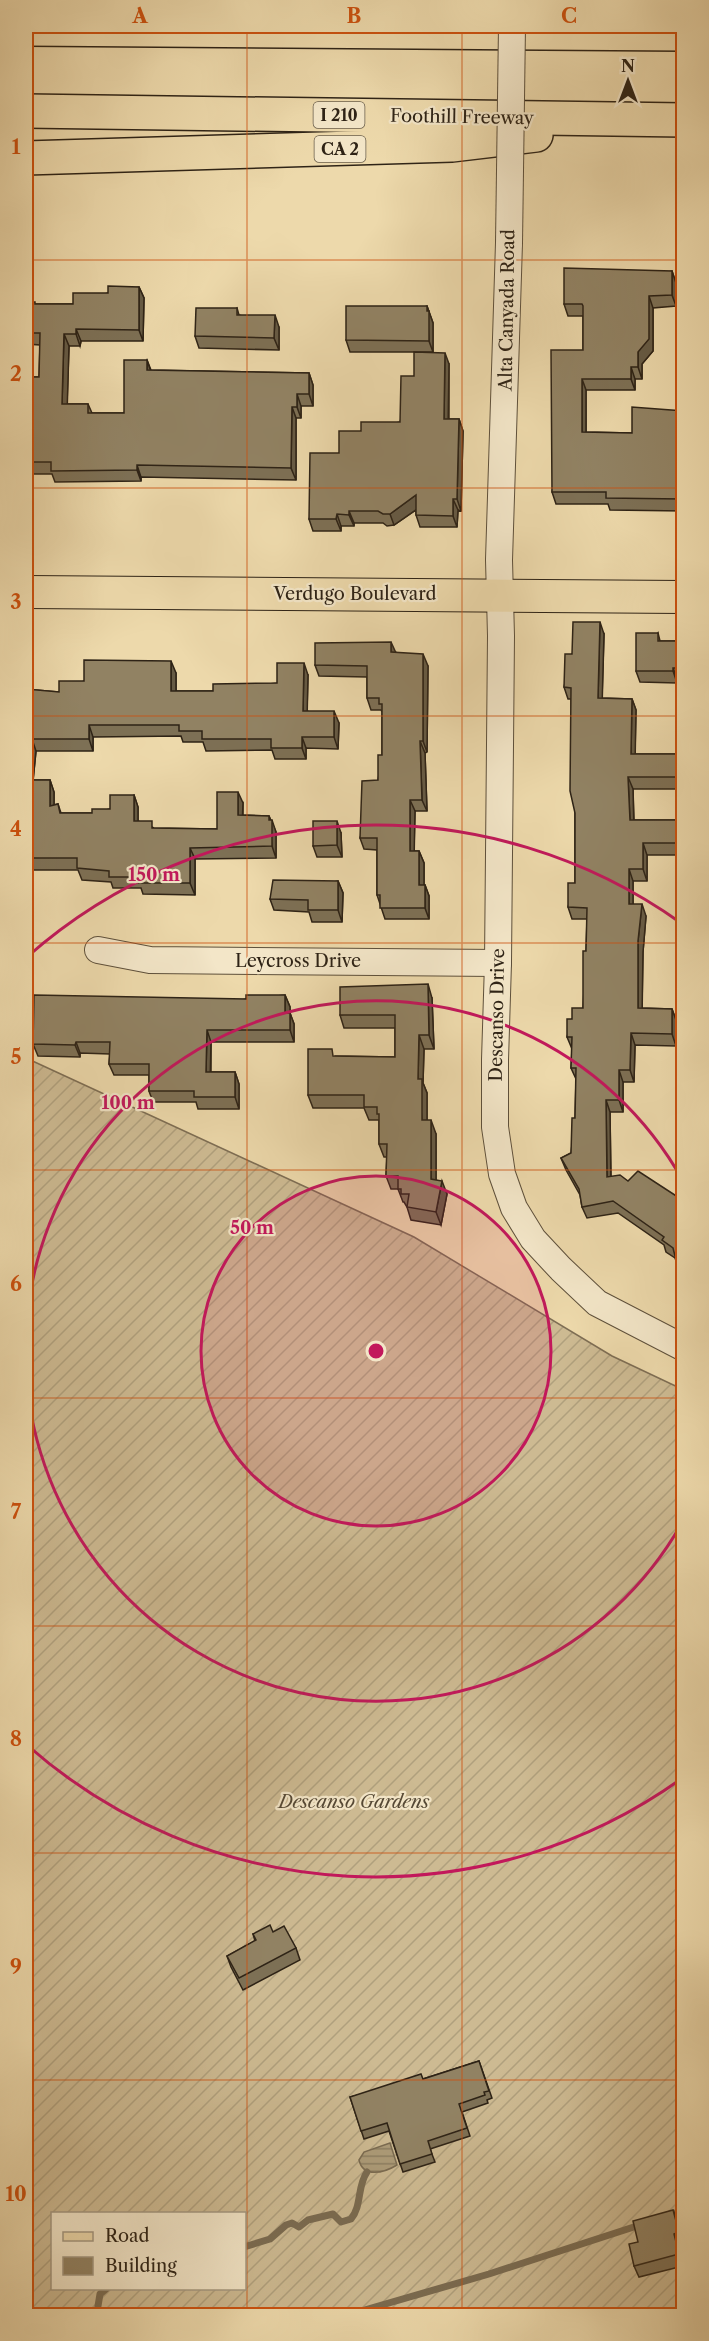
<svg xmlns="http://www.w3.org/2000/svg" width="709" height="2341" viewBox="0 0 709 2341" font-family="'Libre Caslon Text',serif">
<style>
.garden{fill:url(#garden-furrows);stroke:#7e6e54;stroke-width:1.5;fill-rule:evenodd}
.water{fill:url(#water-rules);stroke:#7a6b51;stroke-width:1.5}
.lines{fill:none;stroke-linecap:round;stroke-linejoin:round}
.stream{stroke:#7a6b51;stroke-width:7}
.minor-casing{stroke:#5e503b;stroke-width:28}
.major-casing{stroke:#2e2316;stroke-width:34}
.highway-casing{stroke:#2e2316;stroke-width:36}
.minor{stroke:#f3e6c8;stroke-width:26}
.major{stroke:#edd9ab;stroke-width:32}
.highway{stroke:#edd9ab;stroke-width:33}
.minor-bridge-casing{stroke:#5e503b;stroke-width:28;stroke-linecap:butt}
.minor-bridge{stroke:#f3e6c8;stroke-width:26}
.wall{fill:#7d7055;stroke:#2e2316;stroke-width:1.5}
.shaded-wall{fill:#665b45;stroke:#2e2316;stroke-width:1.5}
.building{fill:#918263;stroke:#2e2316;stroke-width:1.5}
.grid{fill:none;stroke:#cc510e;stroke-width:1.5;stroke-opacity:0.55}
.ring{fill:none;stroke:#c2185b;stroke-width:3}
.labels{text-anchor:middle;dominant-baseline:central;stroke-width:4.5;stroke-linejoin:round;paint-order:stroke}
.shield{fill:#f3e6c8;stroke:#695e4b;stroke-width:1.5}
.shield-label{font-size:16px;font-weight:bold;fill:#2e2316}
.street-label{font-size:18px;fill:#2e2316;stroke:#f3e6c8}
.park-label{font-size:18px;font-style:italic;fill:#564935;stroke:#f3e6c8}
.centre{fill:#c2185b;stroke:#f3e6c8;stroke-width:3}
.ring-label{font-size:18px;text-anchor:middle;font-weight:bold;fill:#c2185b;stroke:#f3e6c8;stroke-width:4.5;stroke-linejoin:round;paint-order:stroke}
.neatline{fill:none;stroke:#cc510e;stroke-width:2}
.grid-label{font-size:20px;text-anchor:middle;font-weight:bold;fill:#cc510e}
</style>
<defs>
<pattern id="garden-furrows" width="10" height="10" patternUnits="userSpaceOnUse" patternTransform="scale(1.5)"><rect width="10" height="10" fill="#cdba92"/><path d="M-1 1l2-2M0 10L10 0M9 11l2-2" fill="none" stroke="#b0a07d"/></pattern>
<pattern id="water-rules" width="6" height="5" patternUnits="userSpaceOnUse" patternTransform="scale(1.5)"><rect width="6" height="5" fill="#ac9b78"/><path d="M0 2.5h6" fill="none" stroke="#8c7e61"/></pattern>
</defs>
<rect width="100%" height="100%" fill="#edd9ab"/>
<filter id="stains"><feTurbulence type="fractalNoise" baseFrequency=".00333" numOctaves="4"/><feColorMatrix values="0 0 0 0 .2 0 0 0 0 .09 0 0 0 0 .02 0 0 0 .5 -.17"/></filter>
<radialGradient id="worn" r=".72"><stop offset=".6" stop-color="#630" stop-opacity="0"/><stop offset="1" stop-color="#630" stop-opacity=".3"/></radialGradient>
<path class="garden" d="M26,1058l388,179 198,119 72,34 -1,925 -657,1zM52,2214h192v74h-192z"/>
<path class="water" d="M390,2143l7,22c-13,8 -34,13 -38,-5l5,-8z"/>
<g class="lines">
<g class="stream">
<path d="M667,2216l17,-6"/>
<path d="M244,2247l26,-8 16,-14 6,-2 7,4 9,-7 25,-6 8,8 10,-3c11,-13 6,-33 16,-47"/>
<path d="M98,2306l2,-12 7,-6"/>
<path d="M344,2316l145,-42 154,-50"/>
</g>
<defs>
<g id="minor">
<path d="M509,243l-10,317 2,76 -3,327 -3,97v67l7,47 12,34 19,31 28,30 36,34 87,45"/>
<path d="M98,950l52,10 348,3"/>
</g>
<path id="major" d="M26,592l658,5"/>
<g id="highway">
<path d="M26,29l658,5"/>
<path d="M26,111l658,9"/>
<path d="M26,158l426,-13 84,-10"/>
</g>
</defs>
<use href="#minor" class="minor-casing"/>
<use href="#major" class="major-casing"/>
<use href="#highway" class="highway-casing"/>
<use href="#minor" class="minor"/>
<use href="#major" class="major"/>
<use href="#highway" class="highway"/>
<defs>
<path id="minor-bridge" d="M509,243l3,-217"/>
</defs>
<use href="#minor-bridge" class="minor-bridge-casing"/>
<use href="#minor-bridge" class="minor-bridge"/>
</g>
<g class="wall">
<path d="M672,271l4,12v23l-23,2v43l-11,13v15h-7v11h-49v42l46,1 52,-22v100l-74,-1 -2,-6h-52l-4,-12 31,-142v-34h-15l-4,-12z"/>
<path d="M139,287l5,11 -1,43h-62l-1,5h-11l-2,58h21l4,9h32l23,-53 4,10 158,3 4,12v21h-12v12h-5v62l-155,-3v4l-86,1 -3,-8h-26v-97h13l1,-32 -14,-1v-42l9,2h38l35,-11z"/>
<path d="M427,306l6,17v29h-83l-4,-12z"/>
<path d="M237,308l2,7 40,12v23l-80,-2 -4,-12z"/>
<path d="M449,364v55h10l4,12 -2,80 -3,-1 -1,17h-37l-4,-12v-5l-22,15 -7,1 -4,-3h-29v3h-13v5h-28l-4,-12 30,-66 22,-22 39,-9 14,-46z"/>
<path d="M658,633l2,8h24v39h-6l-1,3 -37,-1 -4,-11z"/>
<path d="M604,634l-2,64 30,1 4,11 -1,44h49v35h-51l1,31h49l1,-3v38h-37v26h-14v23l13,12 -3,36 -1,56 30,1 4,11v26l-41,-1 -1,37h-11v30h-13l1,65 17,4 56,20v70l-4,1 -5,-14 -9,-6 -2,-7 -46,-32 -31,5 -5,-11 -2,-12 -14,-25 -5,-12 10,-5 4,-35 1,-39 -5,-11 1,-19 -5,-12 5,-18 11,-11 3,-57 1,-32h-15l-4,-12 7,-24v-70l-4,-114h-3l-4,-12 8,-33z"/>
<path d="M395,652l33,14 -1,86 -2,1 2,58h-12l-1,40h5l5,12v22h1l4,11v23h-44l-8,-24v-45l-13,-1 -4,-11 18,-58 4,-25v-43l-1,-2h-10l-4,-12v-21l-48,-1 -4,-11z"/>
<path d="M176,673v18h37l64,-8 31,-8 -1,36 32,12 -1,26 -32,-1v11h-31l-3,-9 -66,1 -3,-9h-20l-2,-6 -88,1v14h-57l-3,29h17l4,12v13l4,-1 3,9h31l18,-4 24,-14 4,12v14l16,7 63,1 26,-26v12l26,1 7,16v26l-81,1v36l-52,-1 -2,-6h-28l-2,-6 -29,-2 -4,-10h-52v-181l33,3 25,-11z"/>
<path d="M341,833l1,24h-25l-4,-11z"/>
<path d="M338,881l5,12 -1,29h-30l-3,-10 -35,-2 -4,-11z"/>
<path d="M285,995l5,12v6l4,11v18h-83v30h24l4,12v25h-41l-2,-7h-43l-4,-11v-16h-35l-5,-11 1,-10 -30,-1v4l-42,-1 -5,-12 213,-45z"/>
<path d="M432,998l2,51h-10l-1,34 4,10v27l9,14v46l11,14 -6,31 -30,-5 -4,-13 -3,-5h-1l-5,-13h-7l-5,-13 1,-19h-3l-5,-13v-24h-10l-5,-12h-51l-5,-13 27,-39 60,1v-29h-51l-4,-13z"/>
<path d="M273,1932l23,16 4,12 -57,30 -12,-23 -4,-11 28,-15 -2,-7z"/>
<path d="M479,2061l13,37 -5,2 1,3 -26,9 8,24 -40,13 5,13 -32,10 -14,-41 -25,8 -14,-42 73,-18z"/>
<path d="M678,2222l6,22 -6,1 5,21 -44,11 -5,-11 4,-24z"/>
</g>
<g class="shaded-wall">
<path d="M672,271l4,12v23l-4,-11z"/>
<path d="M139,287l5,11 -1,43 -4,-11z"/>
<path d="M649,296l4,12v43l-11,13v15l-4,-12v-15z"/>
<path d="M427,306l6,17v29l-4,-11z"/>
<path d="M275,315l4,12v23l-5,-12z"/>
<path d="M76,329l5,12 -1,5 -4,-12z"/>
<path d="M64,334l5,12 -2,69 -5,-11z"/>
<path d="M445,353l4,11 -1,67 -4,-12z"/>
<path d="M147,360l4,12 -4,-2z"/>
<path d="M631,367l4,12v11l-4,-11z"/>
<path d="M309,373l4,12v21l-4,-12z"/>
<path d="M582,379l4,11v54l-4,-12z"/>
<path d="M297,394l4,12v12l-4,-11z"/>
<path d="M292,407l4,11v62l-5,-12z"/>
<path d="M459,419l4,12 -2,80 -4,-12z"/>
<path d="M137,465l4,12v4l-4,-11z"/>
<path d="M416,495l4,12 -26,18 -4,-11z"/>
<path d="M453,499l5,11 -1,17 -4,-11z"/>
<path d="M349,511l5,12v3l-5,-11z"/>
<path d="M337,514l4,12v5l-5,-12z"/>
<path d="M600,622l4,12 -2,75 -4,-11z"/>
<path d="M391,642l5,11 -5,-1z"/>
<path d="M423,654l5,12 -1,86 -4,-11z"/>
<path d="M171,661l5,12v29l-5,-11z"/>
<path d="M304,663l4,12 -1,47 -4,-11z"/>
<path d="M673,668l5,12 -1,3 -4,-12z"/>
<path d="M632,699l4,11 -1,55 -4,-11z"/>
<path d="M334,711l5,12 -1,26 -4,-12z"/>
<path d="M89,725l4,12v14l-4,-12z"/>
<path d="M302,737l4,11v11l-4,-11z"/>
<path d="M32,739l4,12 -4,41 -4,-12z"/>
<path d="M420,741l5,12 2,58 -5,-11z"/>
<path d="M628,777l5,12 1,43 -4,-12z"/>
<path d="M50,780l4,12v26l-4,-12z"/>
<path d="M238,792l5,11 -1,24 -4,-12z"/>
<path d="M134,795l4,12v25l-4,-11z"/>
<path d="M410,800l5,11 -1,52 -4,-12z"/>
<path d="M269,816l3,8v-4l4,12v26l-4,-12z"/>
<path d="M337,821l4,12 1,24 -5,-12z"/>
<path d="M643,843l4,12v26l-4,-12z"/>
<path d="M190,848l5,11v36l-5,-12z"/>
<path d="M419,851l5,12v33l-5,-11z"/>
<path d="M629,869l4,12v35l-4,-12z"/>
<path d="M338,881l5,12 -1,29 -4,-12z"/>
<path d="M425,885l4,11v23l-4,-11z"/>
<path d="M642,904l4,12 -3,36 -1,68 -4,-12v-67z"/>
<path d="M26,957l2,7v24l-2,-8z"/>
<path d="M428,984l4,14 2,51 -5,-14z"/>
<path d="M285,995l5,12v17l-5,-11z"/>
<path d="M672,1009l4,11v26l-4,-12z"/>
<path d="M290,1013l4,11v18l-4,-12z"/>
<path d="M207,1030l4,12 -1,42 -4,-12z"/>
<path d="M631,1033l4,12 -1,37 -4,-12z"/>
<path d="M419,1035l5,14 -1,34 4,10v41l-5,-14 -4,-41z"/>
<path d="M76,1042l4,11v4l-5,-12z"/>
<path d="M619,1070l4,12v30l-4,-12z"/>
<path d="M235,1072l4,12v25l-4,-12z"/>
<path d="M606,1100l4,12 1,77 -4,-12z"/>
<path d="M431,1120l5,14v58l-5,-13z"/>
<path d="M442,1181l5,13 -6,31 -5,-13z"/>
<path d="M673,2210l5,12 6,22 -5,-12z"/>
<path d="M674,2234l4,11 5,21 -4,-12z"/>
</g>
<g class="building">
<path d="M564,268l108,3v24l-23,1v43l-11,13v15h-7v12h-49v53l50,1v-26l52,4v84l-2,1v3l-76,-1v-6h-54l-1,-142h32v-44l-1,-2h-18z"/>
<path d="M108,286l31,1v43l-63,-1v5h-12l-2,70h26v9h36v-53h23v10l162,3v21h-12v13h-5l-1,61 -154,-3v5l-86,1v-9h-25v-85h13l1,-44h-14v-31h9v2h38v-11h35z"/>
<path d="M346,306h81v5h2v30l-83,-1z"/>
<path d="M196,308h41v7h38l-1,23 -79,-2z"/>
<path d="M414,352l31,1 -1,66h15l-2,80h-4v17l-37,-1v-20l-26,19h-7l-5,-3h-29v4l-12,-1 -1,5h-27l1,-66h29v-22h22v-9h39l1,-46h13z"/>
<path d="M573,622h27l-2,76 34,1 -1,55h53v27l-1,-4h-55l2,43h53l1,-3v26h-41v26h-14v35h13l-4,37v67l34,1v25l-41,-1 -1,37h-11v30h-13l1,77 13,-2 8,6 10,-10 46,30v58l-8,1 -3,-12 -11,-8 2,-3 -51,-36 -31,6 -3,-18 -18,-31 10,-5 1,-35h3l1,-50h-5l1,-31h-5v-18h5v-11h11v-57h3l1,-43 -19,-1v-24h7v-70l-5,-22 1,-103 -7,-1 1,-33h7z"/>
<path d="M636,633h22v8h26v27h-11v3h-37z"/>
<path d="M391,642v10l32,2v87h-3l2,59h-12v51h9v34h6v23h-45v-13h-3v-57h-17l2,-57 16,-1v-25h4v-51h-3v-6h-12v-32l-52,-1v-22z"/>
<path d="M84,660l87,1v30h42v-7l64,-1v-20h27l-1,48h31v26h-32v11h-31v-9h-69v-8h-23v-6h-90v14h-57l-4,41h22v26l8,-2 2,9h32v-4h18v-14h24v26h18v7l65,1v-37h21v23l31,1v4h3v26l-82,2v35h-51v-6h-30v-6l-32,-3v-10h-51v-169l33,3v-11h25z"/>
<path d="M313,821h24v24l-24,1z"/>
<path d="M273,880l65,1v29h-30v-10l-38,-1z"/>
<path d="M428,984l1,51h-10l-1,44h4v41h9v59l11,2 -6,31 -29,-5 2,-13h-8v-5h-3v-13h-12l1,-32h-8v-30h-2v-7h-13v-12h-56v-46h24l1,7 62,1v-42h-55v-28z"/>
<path d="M34,995l212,4v-4h39v18h5v17h-83l-1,42h29v25h-41v-6h-45v-27h-40l1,-22h-34l-1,3 -42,-1z"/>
<path d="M270,1925l3,7 11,-6 12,22 -57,30 -12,-22 29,-16 -3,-6z"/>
<path d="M479,2061l10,30 -5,1 1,3 -26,9 8,24 -39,13 4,13 -32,10 -13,-41 -26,8 -11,-34 71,-23 2,5z"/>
<path d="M673,2210l6,22 -5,2 5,20 -45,12 -5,-22 9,-2 -5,-21z"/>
</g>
<path class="grid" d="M247,26v2290M462,26v2290M26,260h658M26,488h658M26,716h658M26,943h658M26,1170h658M26,1398h658M26,1626h658M26,1853h658M26,2080h658"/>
<circle cx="376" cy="1351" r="175" fill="#c2185b" fill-opacity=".12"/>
<g class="ring">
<circle cx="376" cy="1351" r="175"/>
<path d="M683 1521A351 351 0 0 1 26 1372M26 1330A351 351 0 0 1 683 1181"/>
<path d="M681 1779A526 526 0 0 1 27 1745M27 957A526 526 0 0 1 681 923"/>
</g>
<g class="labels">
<g class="shield">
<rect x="313.5" y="102" width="51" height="26" rx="4.5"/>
<rect x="314.5" y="136" width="51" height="26" rx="4.5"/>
</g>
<g class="shield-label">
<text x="339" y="115">I 210</text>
<text x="340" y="149">CA 2</text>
</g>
<g class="street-label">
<text transform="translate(462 117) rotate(1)">Foothill Freeway</text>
<text transform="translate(507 310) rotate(-89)">Alta Canyada Road</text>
<text x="355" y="594">Verdugo Boulevard</text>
<text x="298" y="961">Leycross Drive</text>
<text transform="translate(497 1015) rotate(-89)">Descanso Drive</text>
</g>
<g class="park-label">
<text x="354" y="1802">Descanso Gardens</text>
</g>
</g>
<circle cx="376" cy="1351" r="9" class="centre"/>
<g class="ring-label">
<text x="154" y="881">150 m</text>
<text x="128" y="1109">100 m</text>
<text x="252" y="1234">50 m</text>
</g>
<rect width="709" height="2341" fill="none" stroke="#edd9ab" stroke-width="66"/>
<rect x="51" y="2212" width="195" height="78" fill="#f3e6c8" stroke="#a49881" stroke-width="1.5"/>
<rect x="63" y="2232" width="30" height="9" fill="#edd9ab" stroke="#a49881" stroke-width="1.5"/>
<text x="105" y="2242" font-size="18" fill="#2e2316">Road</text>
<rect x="63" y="2257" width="30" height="18" fill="#918263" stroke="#a49881" stroke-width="1.5"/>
<text x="105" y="2272" font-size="18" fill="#2e2316">Building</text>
<g transform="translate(628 81)" stroke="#f3e6c8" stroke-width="4.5" paint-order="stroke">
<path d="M0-4.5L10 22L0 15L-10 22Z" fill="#2e2316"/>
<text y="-9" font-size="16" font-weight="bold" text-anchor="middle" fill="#2e2316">N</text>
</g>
<rect x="33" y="33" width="643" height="2275" class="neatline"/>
<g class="grid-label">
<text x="140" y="23">A</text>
<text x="354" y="23">B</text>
<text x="569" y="23">C</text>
<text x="16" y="154">1</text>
<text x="16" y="381">2</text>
<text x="16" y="609">3</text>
<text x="16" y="836">4</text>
<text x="16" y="1064">5</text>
<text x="16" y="1291">6</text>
<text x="16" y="1519">7</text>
<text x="16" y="1746">8</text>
<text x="16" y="1974">9</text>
<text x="16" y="2201">10</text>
</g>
<rect width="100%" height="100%" filter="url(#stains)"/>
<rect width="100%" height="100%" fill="url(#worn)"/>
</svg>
